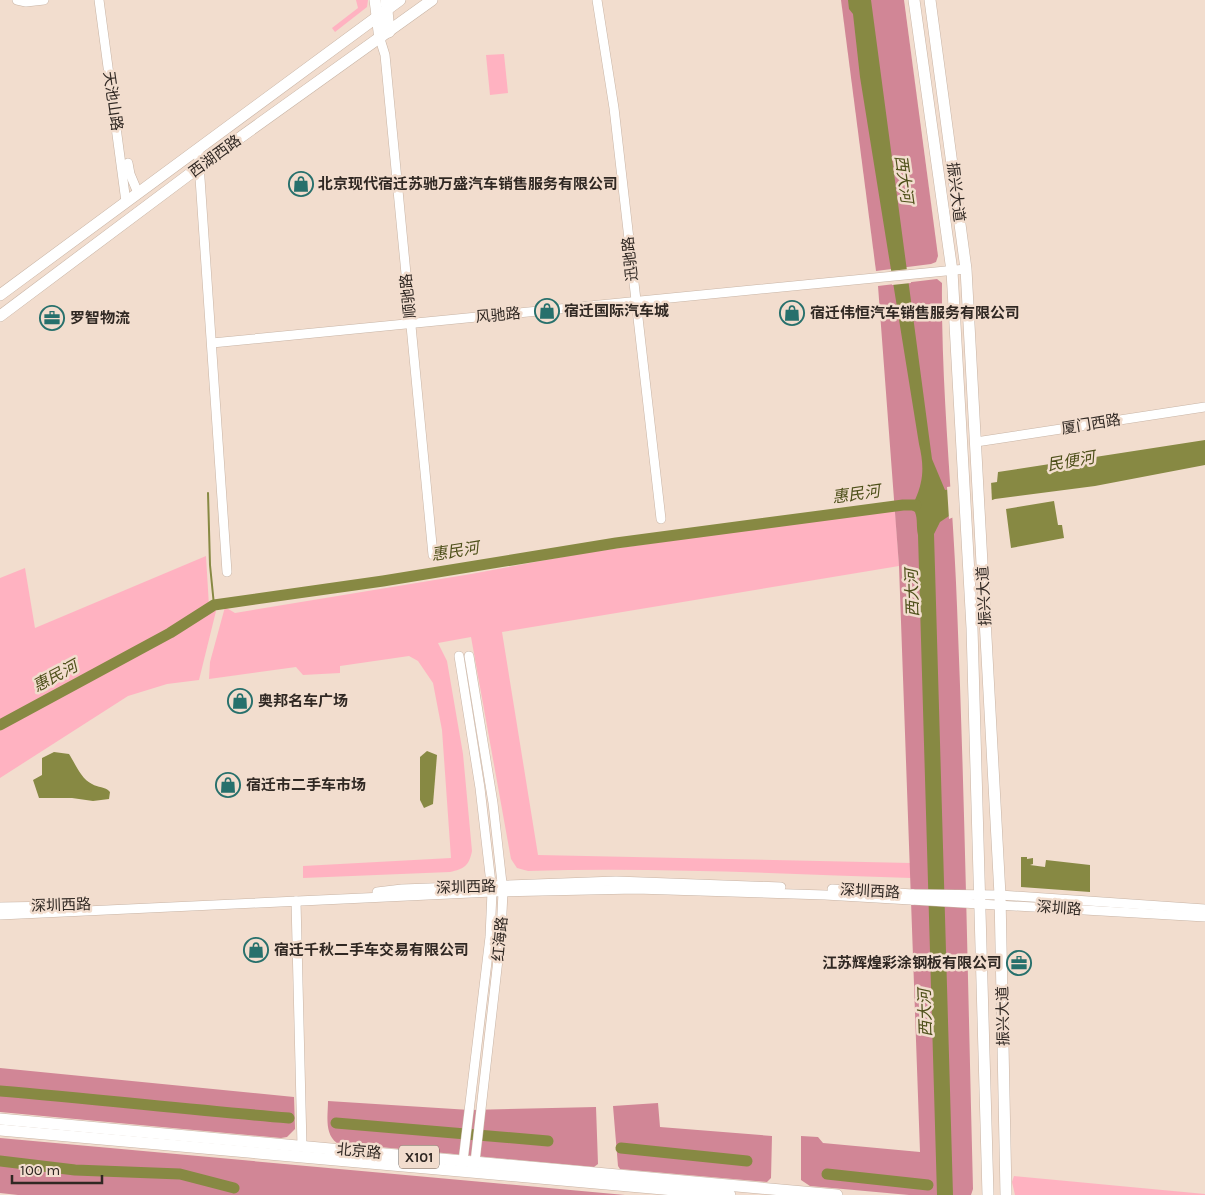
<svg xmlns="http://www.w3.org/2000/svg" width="1205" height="1195" viewBox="0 0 1205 1195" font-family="Karla,'Noto Sans SC',sans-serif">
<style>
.green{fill:#ffb2c1}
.forest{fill:#d18696}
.water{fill:#878943}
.pier{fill:#f2ddce}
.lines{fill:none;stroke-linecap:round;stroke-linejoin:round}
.stream{stroke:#878943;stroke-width:2}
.river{stroke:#878943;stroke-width:11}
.minor-casing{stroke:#c8b4a5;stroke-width:10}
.major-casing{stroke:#c8b4a5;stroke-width:12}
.minor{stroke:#fff;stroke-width:9}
.major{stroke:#fff;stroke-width:11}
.labels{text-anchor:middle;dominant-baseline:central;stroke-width:5;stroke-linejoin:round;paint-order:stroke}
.shield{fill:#f2ddce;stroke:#6a5e56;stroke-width:1}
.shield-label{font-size:14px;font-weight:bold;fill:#302823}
.street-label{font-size:15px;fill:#302823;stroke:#f2ddce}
.poi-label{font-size:15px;font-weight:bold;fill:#302823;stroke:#f2ddce;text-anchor:start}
.water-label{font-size:16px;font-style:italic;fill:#4e501a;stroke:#f2ddce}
</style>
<rect width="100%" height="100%" fill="#f2ddce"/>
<g class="green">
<path d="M356,0h12l-1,7 -32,25 -3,-4 26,-20z"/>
<path d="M504,54l4,39 -18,2 -4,-40z"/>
<path d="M895,509l4,57 -397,66 36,223 373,8v15c-128,-4 -255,-11 -383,-7l-11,-3 -6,-9 -40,-222 -33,6 9,18 16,93 9,97c-3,15 -8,18 -22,21l-147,6v-12l148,-8 -9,-128 -9,-47 -15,-22 -9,-5 -69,10v7l-37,2 -7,-8 -87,12 1,-17 15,-55 10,6 236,-39 113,-21z"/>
<path d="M206,556l3,50 -47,28 -162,87v-143l25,-10 10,60z"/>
<path d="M217,607l-18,73 -32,4 -39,12 -128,82v-49z"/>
<path d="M1014,1176l191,18v1h-190l-3,-13z"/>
</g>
<g class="forest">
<path d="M841,0h63l34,256 -2,6 -5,2 -55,7z"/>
<path d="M937,279l5,4c-1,108 11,215 15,323 8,195 11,389 16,583l-2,6h-62l-99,-9 -9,-6v-44l17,1 5,6 97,9 -21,-586 -21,-280z"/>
<path d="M0,1068l294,29 1,32 -8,8 -6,1 -281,-26z"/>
<path d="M328,1101l142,9 126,-3 2,57 -4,3 -257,-24c-13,-9 -9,-28 -9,-42z"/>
<path d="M658,1103l2,24 112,9 -1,42 -4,4 -147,-13 -2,-3 -5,-60z"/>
<path d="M0,1138l625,57h-607l-18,-2z"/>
</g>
<g class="water">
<path d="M848,0h23l61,459 13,31 52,-8 1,-10 207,-32v25l-110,21 -100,13 -46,17 -9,6 -6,12 19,661h-16l-19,-660c-2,-9 0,-15 -3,-23l-12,-7 12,-5c9,-20 9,-35 4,-56l-59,-367 -7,-63 -4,-5z"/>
<path d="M1054,501l4,24h4l2,13 -53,10 -5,-39z"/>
<path d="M427,751l10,4 -4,49 -9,4 -4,-8v-43z"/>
<path d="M54,752l15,2c6,9 12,25 23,30 6,4 13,2 18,8l-1,7 -16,2 -21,-3h-33l-6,-18 9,-5v-17z"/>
<path d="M1021,857h6v2l6,-1v6l-3,1 15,2 1,-7 44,5v27l-69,-5z"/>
</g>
<g class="pier">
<path d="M909,269l2,14 -19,2 -2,-14z"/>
<path d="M991,481l1,21 -43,17 -2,-32z"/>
</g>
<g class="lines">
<path class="stream" d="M208,493l2,72 4,40"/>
<g class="river">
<path d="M0,725l170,-92 44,-28 169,-24 233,-38 287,-38h13"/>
<path d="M0,1091c96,8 192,19 289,27"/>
<path d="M336,1123l212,18"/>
<path d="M621,1148l126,13"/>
<path d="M0,1161l75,9 105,4 54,14"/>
<path d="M827,1174l101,11"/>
</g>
<defs>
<g id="minor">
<path d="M17,0l9,2 18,-2"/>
<path d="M99,0l27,202"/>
<path d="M597,0l17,108 47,411"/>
<path d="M380,39l5,16 48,500"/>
<path d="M198,149l29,423"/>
<path d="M128,163l2,11 8,19"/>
<path d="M212,343l754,-74"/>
<path d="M976,442l229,-35"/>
<path d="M459,656l21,132 12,104 -2,45 -27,224"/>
<path d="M469,656l24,147 10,89 -2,41 -26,229"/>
<path d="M832,889l81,5 -1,6"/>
<path d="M377,892l25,-3 214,-8 165,6"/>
<path d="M913,894l87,1 205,14"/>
<path d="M296,901l6,245"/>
<path d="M0,907l60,-1"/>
<path d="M0,915l492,-23 144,-3 189,6 380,22"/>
</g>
<g id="major">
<path d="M375,0l5,39"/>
<path d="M386,0l3,32"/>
<path d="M914,0l38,271 20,357 16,567"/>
<path d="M930,0l36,269 34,626 6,300"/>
<path d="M0,295l400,-295"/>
<path d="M0,316l199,-149 233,-167"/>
<path d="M0,1119l837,76"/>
<path d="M0,1130l730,65"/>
</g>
</defs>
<use href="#minor" class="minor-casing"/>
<use href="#major" class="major-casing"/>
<use href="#minor" class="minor"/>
<use href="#major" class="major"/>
</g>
<defs>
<symbol id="shop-ring" viewBox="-11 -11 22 22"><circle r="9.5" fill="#f2ddce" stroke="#27706c" stroke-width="1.5"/><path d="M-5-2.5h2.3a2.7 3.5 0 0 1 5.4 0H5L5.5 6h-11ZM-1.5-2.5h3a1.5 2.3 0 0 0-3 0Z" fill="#27706c"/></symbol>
<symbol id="office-ring" viewBox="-11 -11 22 22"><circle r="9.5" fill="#f2ddce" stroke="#27706c" stroke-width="1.5"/><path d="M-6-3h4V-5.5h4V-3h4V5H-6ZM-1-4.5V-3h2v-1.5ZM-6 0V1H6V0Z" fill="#27706c"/></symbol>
</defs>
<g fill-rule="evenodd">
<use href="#shop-ring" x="287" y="170" width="28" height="28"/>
<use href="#shop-ring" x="533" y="297" width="28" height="28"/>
<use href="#shop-ring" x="778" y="299" width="28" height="28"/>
<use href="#office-ring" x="38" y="304" width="28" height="28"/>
<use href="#shop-ring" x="226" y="687" width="28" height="28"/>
<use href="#shop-ring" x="214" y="771" width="28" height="28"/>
<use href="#shop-ring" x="242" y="936" width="28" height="28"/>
<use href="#office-ring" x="1005" y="949" width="28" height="28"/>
</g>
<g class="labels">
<rect class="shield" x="399" y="1145.5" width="40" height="23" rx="4"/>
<g class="shield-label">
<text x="419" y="1157">X101</text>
</g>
<g class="street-label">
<text transform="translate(113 101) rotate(82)">天池山路</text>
<text transform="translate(215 156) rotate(-36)">西湖西路</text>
<text transform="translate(956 192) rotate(83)">振兴大道</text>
<text transform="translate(630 259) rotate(-96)">迅驰路</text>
<text transform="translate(408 296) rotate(-96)">顺驰路</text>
<text transform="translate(498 315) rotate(-5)">风驰路</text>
<text transform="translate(1091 424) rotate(-9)">厦门西路</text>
<text transform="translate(984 596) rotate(-93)">振兴大道</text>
<text transform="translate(466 887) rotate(-2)">深圳西路</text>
<text transform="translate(870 891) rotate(3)">深圳西路</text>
<text transform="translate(61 905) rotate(-2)">深圳西路</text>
<text transform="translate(1059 908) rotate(4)">深圳路</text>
<text transform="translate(500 939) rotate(-85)">红海路</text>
<text transform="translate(1003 1016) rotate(-91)">振兴大道</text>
<text transform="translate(359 1151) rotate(5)">北京路</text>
</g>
<g class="poi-label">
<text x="318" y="184">北京现代宿迁苏驰万盛汽车销售服务有限公司</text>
<text x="564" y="311">宿迁国际汽车城</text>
<text x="810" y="313">宿迁伟恒汽车销售服务有限公司</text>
<text x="70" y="318">罗智物流</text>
<text x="258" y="701">奥邦名车广场</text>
<text x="246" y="785">宿迁市二手车市场</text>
<text x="274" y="950">宿迁千秋二手车交易有限公司</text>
<text x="1002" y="963" text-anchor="end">江苏辉煌彩涂钢板有限公司</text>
</g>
<g class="water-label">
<text transform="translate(904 179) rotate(82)">西大河</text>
<text transform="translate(1071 461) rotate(-10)">民便河</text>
<text transform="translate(856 494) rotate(-8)">惠民河</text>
<text transform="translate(455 551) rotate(-9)">惠民河</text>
<text transform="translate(912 593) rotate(-92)">西大河</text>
<text transform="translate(55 676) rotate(-28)">惠民河</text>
<text transform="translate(925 1013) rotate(-92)">西大河</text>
</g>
</g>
<path d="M12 1175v8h90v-8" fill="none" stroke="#302823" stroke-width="2.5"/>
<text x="20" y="1175" font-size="15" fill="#302823" stroke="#f2ddce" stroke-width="4" paint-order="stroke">100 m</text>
</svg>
